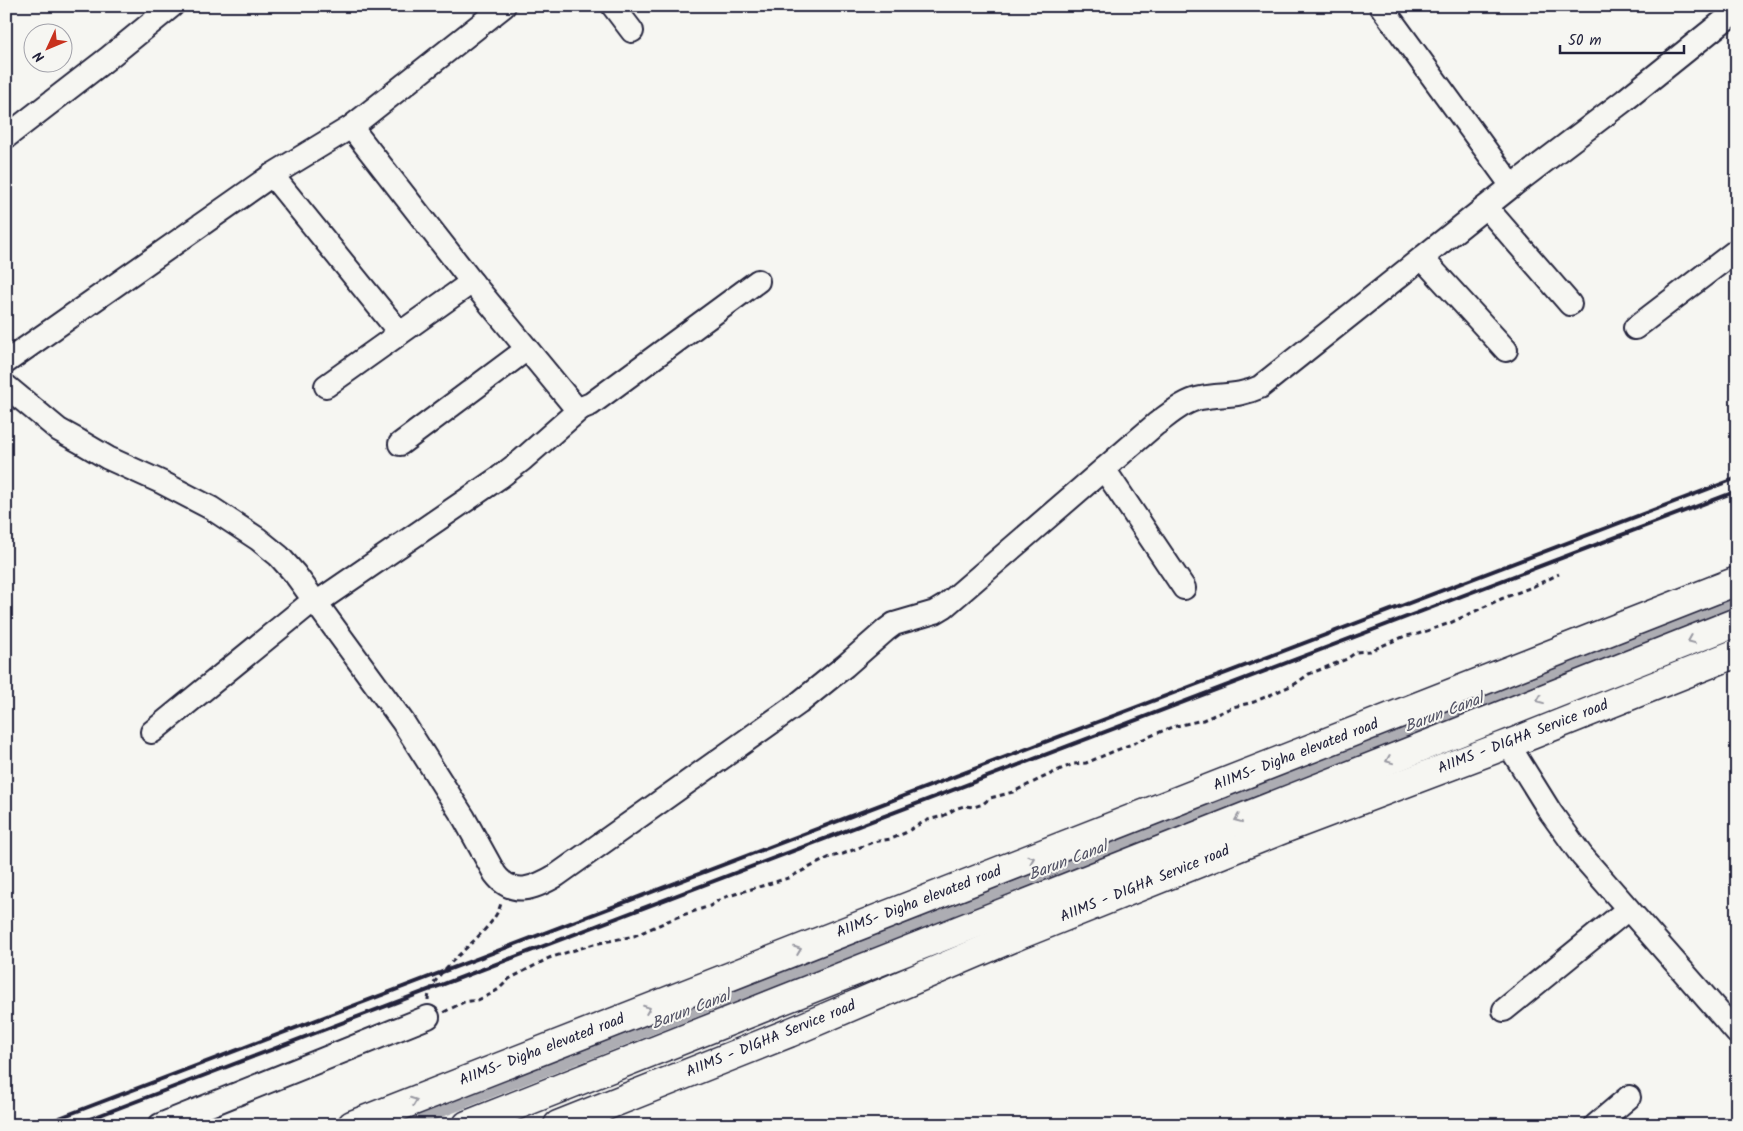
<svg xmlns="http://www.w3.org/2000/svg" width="1743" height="1131" viewBox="0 0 1743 1131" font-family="Kalam,sans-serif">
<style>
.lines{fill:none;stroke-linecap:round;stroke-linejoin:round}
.canal{stroke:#adadb3;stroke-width:18}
.minor-casing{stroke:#22223b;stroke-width:26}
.major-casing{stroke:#22223b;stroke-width:31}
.highway-casing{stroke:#22223b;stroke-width:31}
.path{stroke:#22223b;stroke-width:3;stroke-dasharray:5 4;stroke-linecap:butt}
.minor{stroke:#f6f6f2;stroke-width:22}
.major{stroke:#f6f6f2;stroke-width:28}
.highway{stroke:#f6f6f2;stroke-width:28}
.rail{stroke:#22223b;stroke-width:4}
.oneway{stroke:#9797a0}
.labels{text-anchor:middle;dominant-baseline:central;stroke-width:4;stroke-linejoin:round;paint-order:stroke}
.street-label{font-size:15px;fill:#22223b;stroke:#f6f6f2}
.water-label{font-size:16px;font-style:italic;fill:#535365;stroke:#f6f6f2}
</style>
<rect width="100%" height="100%" fill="#f6f6f2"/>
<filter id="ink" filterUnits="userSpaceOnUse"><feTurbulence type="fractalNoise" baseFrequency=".02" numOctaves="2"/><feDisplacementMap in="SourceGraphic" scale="10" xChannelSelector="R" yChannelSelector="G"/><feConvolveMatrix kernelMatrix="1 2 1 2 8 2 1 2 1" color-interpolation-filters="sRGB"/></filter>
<g filter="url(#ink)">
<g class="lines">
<path class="canal" d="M398,1125l1339,-527"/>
<defs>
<g id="minor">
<path d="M613,6l19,25"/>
<path d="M1381,6l131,180"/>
<path d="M351,127l121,155 103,125 6,1 10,-4 167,-123"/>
<path d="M6,137l101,-78 65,-53"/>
<path d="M272,175l128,158"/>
<path d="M1486,207l84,97"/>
<path d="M1422,258l84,92"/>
<path d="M1635,328l102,-78"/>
<path d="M6,362l266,-187 79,-48 153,-121"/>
<path d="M6,386l53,44 20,11 29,17 53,24 50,26 47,31 21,17 16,18 108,148 61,96 31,56c18,24 40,14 62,1l242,-172 46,-37 41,-36 8,-6 41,-12 10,-6 211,-182c14,-10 28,-23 45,-26 22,-4 37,-1 59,-11l252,-201 113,-86 112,-90"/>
<path d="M326,386l146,-104"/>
<path d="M400,444l127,-95"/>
<path d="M1104,469l80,119"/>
<path d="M316,603l184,-126 22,-17 59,-52"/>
<path d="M152,732l162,-132"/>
<path d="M1508,744l43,69 31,43 155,177"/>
<path d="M1504,1010l124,-101"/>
<path d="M160,1125l268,-108"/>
<path d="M1596,1125l33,-28"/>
</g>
<path id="major" d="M558,1125l231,-92 230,-98 262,-105 238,-90 218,-87"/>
<g id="highway">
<path d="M352,1125l1385,-544"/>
<path d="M467,1125l1270,-503"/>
</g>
</defs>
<use href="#minor" class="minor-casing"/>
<use href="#major" class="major-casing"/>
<use href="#highway" class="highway-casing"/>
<g class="path">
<path d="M428,1000c2,-32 66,-65 73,-97"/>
<path d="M444,1012l20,-10 14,-2 11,-5 10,-6 10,-10 40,-21 45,-14 40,-8 43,-19 33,-11 12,-8 66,-20 42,-21 13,-3 30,-12 18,-3 14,-6 11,-7 12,-6 15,-4 12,-7 9,-3 10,1 9,-3 7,-6 23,-6 48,-23 13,-5 12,-1 86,-36 31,-7 30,-13 21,-5 41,-18 14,-10 38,-15 9,-7 14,-1 35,-15 13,-2 32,-11 51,-24 31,-12 27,-13"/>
</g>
<use href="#minor" class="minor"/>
<use href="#major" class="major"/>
<use href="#highway" class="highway"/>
<g class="rail">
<path d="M41,1125l1696,-647"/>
<path d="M74,1125l1663,-634"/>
</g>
</g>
<defs><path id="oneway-chevron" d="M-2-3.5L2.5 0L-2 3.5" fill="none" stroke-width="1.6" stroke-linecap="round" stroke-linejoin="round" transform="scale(1.25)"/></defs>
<g class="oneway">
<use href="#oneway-chevron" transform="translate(1691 640) rotate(158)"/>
<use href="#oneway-chevron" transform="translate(1540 700) rotate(158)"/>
<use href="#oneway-chevron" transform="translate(1389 760) rotate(158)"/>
<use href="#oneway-chevron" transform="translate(1238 819) rotate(158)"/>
<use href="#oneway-chevron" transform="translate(1031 859) rotate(-21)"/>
<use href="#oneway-chevron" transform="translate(798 950) rotate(-21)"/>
<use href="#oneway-chevron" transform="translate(647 1009) rotate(-21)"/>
<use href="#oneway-chevron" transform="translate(414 1101) rotate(-21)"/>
</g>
</g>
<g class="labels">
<g class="street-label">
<text transform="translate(1523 737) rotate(-21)">AIIMS - DIGHA Service road</text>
<text transform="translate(1296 755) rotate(-21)">AIIMS- Digha elevated road</text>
<text transform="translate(1145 884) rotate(-22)">AIIMS - DIGHA Service road</text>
<text transform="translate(919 902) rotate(-21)">AIIMS- Digha elevated road</text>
<text transform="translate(771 1039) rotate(-22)">AIIMS - DIGHA Service road</text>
<text transform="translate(542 1050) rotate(-21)">AIIMS- Digha elevated road</text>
</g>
<g class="water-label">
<text transform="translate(1444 713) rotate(-21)">Barun Canal</text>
<text transform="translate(1068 861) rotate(-21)">Barun Canal</text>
<text transform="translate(691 1010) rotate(-21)">Barun Canal</text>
</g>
</g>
<rect width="1743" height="1131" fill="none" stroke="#f6f6f2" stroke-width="25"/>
<rect x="12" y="12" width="1718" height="1106" fill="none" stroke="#22223b" stroke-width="2" filter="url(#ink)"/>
<g transform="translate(48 48) rotate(226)"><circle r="24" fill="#f6f6f2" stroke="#a1a1a9"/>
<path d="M0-4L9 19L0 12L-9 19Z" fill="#c8321e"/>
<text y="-8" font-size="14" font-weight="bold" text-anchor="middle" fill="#22223b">N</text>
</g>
<path d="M1560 45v8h124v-8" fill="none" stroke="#22223b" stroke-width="2.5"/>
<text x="1568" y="45" font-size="15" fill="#22223b" stroke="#f6f6f2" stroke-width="4" paint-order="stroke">50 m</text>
</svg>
